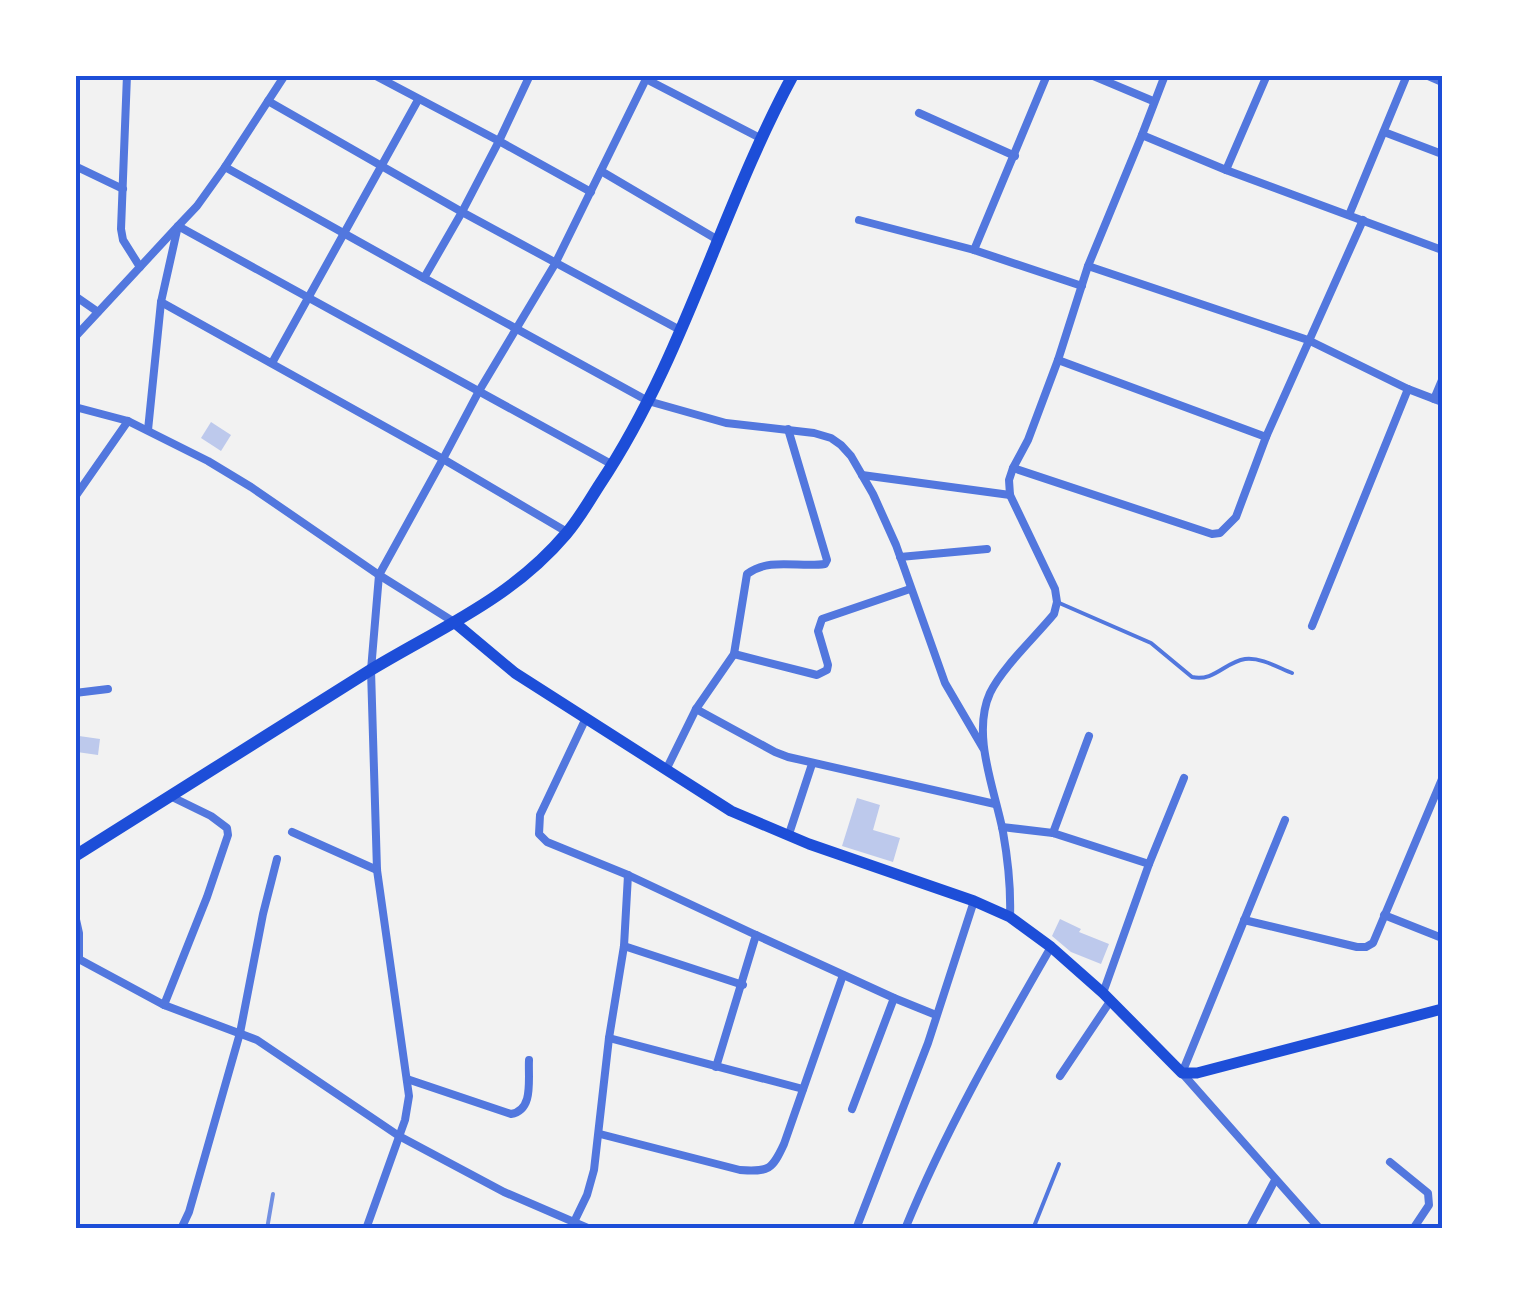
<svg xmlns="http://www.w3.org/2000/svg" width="1517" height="1304" viewBox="0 0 1517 1304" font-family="Raleway,sans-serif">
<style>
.building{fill:#bdc9ec}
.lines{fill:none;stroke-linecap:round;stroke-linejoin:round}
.service{stroke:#5277de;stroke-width:4}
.minor{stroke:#5277de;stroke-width:8}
.secondary{stroke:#1d4ed8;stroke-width:11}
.primary{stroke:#1d4ed8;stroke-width:12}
.rail{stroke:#7290e2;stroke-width:4}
.neatline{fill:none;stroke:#1d4ed8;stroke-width:4}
</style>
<rect width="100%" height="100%" fill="#f2f2f2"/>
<g class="building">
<path d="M211,422l20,13 -10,16 -20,-13z"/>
<path d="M79,736l21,3 -2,16 -21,-3z"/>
<path d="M857,798l23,7 -7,25 27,8 -7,24 -51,-16z"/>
<path d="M1060,919l21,10 -2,3 30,12 -8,20 -30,-12 -19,-16z"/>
</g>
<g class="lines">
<g class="service">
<path d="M1057,602l94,41 41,34c22,5 33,-15 53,-18 16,-2 34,9 47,14"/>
<path d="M1033,1229l26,-65"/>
</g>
<g class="minor">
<path d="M285,75l-60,92 -28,39 -19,20 -17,76 282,157 -64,116 -8,95 6,200 32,226 -4,24 -39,109"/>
<path d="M374,75l125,66 31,-66"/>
<path d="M1091,75l62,26"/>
<path d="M1426,75l16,7"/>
<path d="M268,101l194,111 37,-71 92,51"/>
<path d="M919,113l96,43"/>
<path d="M1384,132l58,22"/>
<path d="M1142,135l23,-60"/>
<path d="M75,166l48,23"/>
<path d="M225,167l199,111"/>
<path d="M1226,170l41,-95"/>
<path d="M601,171l117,69"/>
<path d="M1349,215l58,-140"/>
<path d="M859,220l115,30 108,36"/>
<path d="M974,250l73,-175"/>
<path d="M1088,266l220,74 100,49 34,13"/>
<path d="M140,267l38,-41 435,239"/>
<path d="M75,296l23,16"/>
<path d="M680,330l-218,-118 -38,66 224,123 78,22 88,10 17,5 10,7 10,11 22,38 23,51 49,138 38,65"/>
<path d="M75,337l65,-70 -17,-27 -2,-11 6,-154"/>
<path d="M1058,360l208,77"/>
<path d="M272,363l146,-263"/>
<path d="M1434,399l8,-19"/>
<path d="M75,407l53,14 80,40 43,26 128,88 75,47"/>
<path d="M148,430l13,-128"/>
<path d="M1013,468l199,66 8,-1 16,-16 30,-80 97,-217"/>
<path d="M862,475l148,20"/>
<path d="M75,497l53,-76"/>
<path d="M567,532l-124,-73 36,-68 76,-127 91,-185 116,60"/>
<path d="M900,557l87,-8"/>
<path d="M1312,626l96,-237"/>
<path d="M734,654l83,21 10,-5 1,-5 -10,-34 4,-12 88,-30"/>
<path d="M75,693l33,-4"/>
<path d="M696,709l79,43 13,5 207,47"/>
<path d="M586,718l-46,97 -1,19 8,8 81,33 128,60 -40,132"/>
<path d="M667,768l29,-59 38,-55 13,-80c23,-17 52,-6 78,-10l2,-4 -39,-131"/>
<path d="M1285,820l-103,253 138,156"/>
<path d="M1002,827l51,6 96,31"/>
<path d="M292,832l85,38"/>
<path d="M1053,833l36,-97"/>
<path d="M789,834l23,-70"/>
<path d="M75,915l4,18v27"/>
<path d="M1384,915l58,23"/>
<path d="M1010,917c1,-29 -2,-57 -7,-85 -8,-42 -32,-97 -13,-139 12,-25 45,-56 64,-79l3,-12 -2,-13 -45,-94 -1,-15 4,-12 15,-28 30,-80 30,-94 54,-131 84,35 216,80"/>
<path d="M1244,920l113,27h9l7,-4 69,-164"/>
<path d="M756,935l138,63 42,17"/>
<path d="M624,946l119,39"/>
<path d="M75,957l89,48 93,35 142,96 105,56 86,37"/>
<path d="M1103,993l46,-129 35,-86"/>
<path d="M164,1005l43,-108 21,-62 -1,-7 -16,-12 -41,-20"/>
<path d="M609,1038l194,51"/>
<path d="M1060,1076l51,-76"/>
<path d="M407,1079l104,35c23,-4 17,-34 18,-54"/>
<path d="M852,1109l42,-111"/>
<path d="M600,1134l140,36c29,2 32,0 44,-26l59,-169"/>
<path d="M1390,1162l38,31 1,12 -16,24"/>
<path d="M574,1222l13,-27 7,-25 15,-132 15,-92 4,-71"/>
<path d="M181,1229l8,-17 51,-179 23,-119 14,-55"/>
<path d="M856,1229l72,-186 46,-142"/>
<path d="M905,1229c40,-98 93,-190 146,-282"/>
<path d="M1249,1229l26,-49"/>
</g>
<path class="secondary" d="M454,622l61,51 216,138 78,33 165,57 36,16 41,30 52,46 79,80h15l245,-64"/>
<path class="primary" d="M75,856c98,-61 196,-124 294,-185 71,-43 142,-72 197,-137 13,-15 23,-33 34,-50 84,-126 121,-276 193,-409"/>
<path class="rail" d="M267,1229l6,-35"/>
</g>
<rect width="1517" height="1304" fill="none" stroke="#ffffff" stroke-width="155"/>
<rect x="78" y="78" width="1362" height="1148" class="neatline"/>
</svg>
